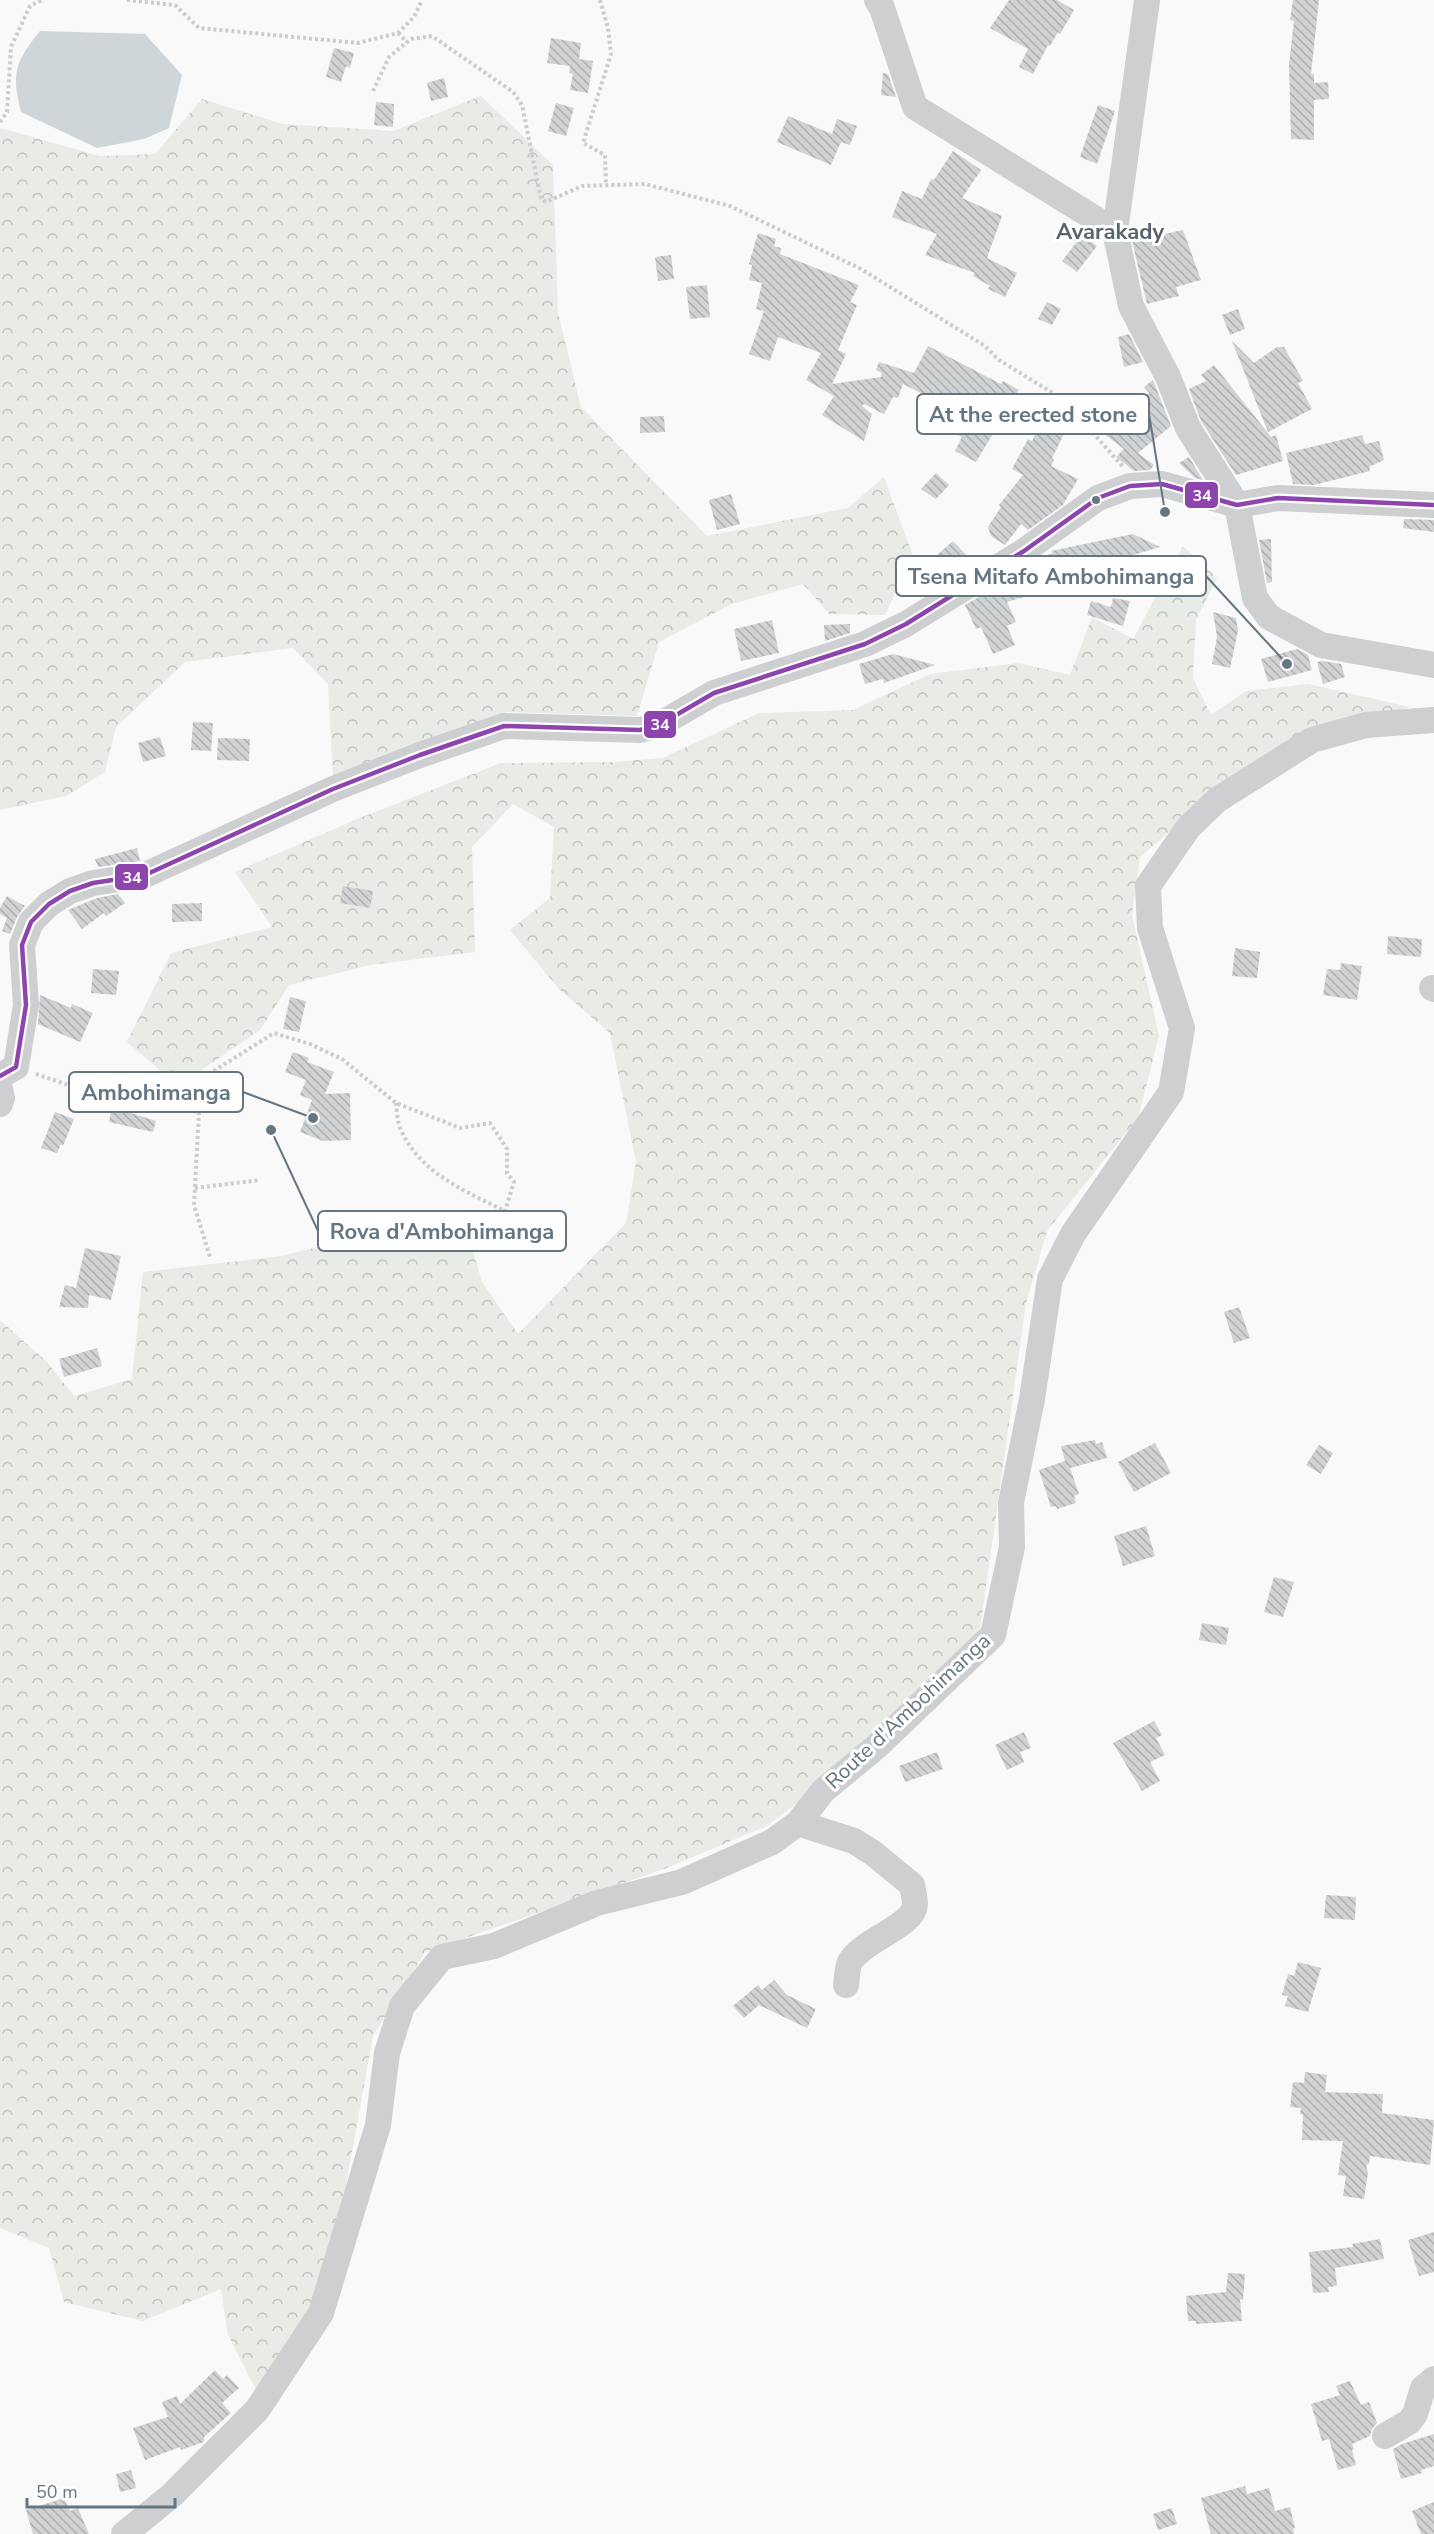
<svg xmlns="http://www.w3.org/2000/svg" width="1434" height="2534" viewBox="0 0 1434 2534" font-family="'Nunito Sans',sans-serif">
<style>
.forest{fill:url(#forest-crowns)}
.water{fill:#ced6d9}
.building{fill:url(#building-back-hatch)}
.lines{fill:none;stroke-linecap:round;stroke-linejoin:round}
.path{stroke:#cbcccd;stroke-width:4;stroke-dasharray:3 3;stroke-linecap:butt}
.minor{stroke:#cecfd0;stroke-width:26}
.bus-1-casing{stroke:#fff;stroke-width:9}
.bus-1{stroke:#8e44ad;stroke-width:4.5}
.bus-dot{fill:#657683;stroke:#fff;stroke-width:2}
.labels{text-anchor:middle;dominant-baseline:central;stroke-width:6;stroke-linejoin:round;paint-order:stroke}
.street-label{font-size:21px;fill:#657683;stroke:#fff}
.neighbourhood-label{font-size:22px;font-weight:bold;fill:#57646e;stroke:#fff}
.leader{fill:none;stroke:#657683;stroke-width:2}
.callout-dot{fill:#657683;stroke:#fff;stroke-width:2}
.callout{fill:#fff;stroke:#657683;stroke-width:2}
.callout-label{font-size:22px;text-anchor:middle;font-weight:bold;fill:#657683}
.line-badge{stroke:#fff;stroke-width:2}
.badge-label{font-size:16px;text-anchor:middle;font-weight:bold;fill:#fff}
</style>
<defs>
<pattern id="forest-crowns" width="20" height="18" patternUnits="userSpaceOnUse" patternTransform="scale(1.5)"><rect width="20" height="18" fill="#e8ebe6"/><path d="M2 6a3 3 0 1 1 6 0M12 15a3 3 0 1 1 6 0" fill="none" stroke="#c0c3c0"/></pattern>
<pattern id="building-back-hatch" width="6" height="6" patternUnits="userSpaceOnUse" patternTransform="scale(1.5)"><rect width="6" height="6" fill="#d0d2d3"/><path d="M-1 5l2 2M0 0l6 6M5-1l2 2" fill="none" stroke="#acafb1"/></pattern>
</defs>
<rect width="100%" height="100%" fill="#f9f9f9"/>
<g class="forest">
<path d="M481,96l72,69 5,148 23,94 126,129 141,-28 36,-31 29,79 -28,59 -56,-1 -26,-30 -71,20 -73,38 -22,74 -130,-4 -174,64 -5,-92 -35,-36 -108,14 -69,65 -11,45 -39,24 -66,14v-682l100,28 55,-2 47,-55 81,25 110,7z"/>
<path d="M1183,546l34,32 -21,42 -3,58 18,37 35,-24 62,-7 102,23 -36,12 -167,81 -67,57 -8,58 27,121 -21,82 -91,113 -21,72 -46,326 -90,103 -123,94 -103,43 -239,83 -52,84 -46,253 -68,107 -31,-61 -7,-46 -78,32 -79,-19 -15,-54 -49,-20v-908l47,42 27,34 58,-17 11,-107 139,-16 111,-28 71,-7 18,61 36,52 108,-111 10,-61 -26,-129 -51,-44 -49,-59 40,-32 4,-71 -41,-23 -41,43 3,105 -105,13 -81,20 -29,45 -82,56 -51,-44 44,-89 101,-26 -37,-55 122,-53 144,-56 111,-1 51,-4 96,-45 94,-3 77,-36 88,-11 52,12 22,-58 41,22z"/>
</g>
<path class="water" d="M40,31l105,3 37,41 -13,53 -25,11 -47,9 -76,-36c-10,-39 -6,-50 19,-81z"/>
<g class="building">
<path d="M1009,0h48l17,10 -14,24 -2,-2 -8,14 -2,-1 -15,29 -14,-7 9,-18 -38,-21z"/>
<path d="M1293,0h26l-8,74h3v9l14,-1 1,17 -15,1v40l-23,-1 -2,-75 5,-43 -4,-1z"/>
<path d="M551,38l30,5 -2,16 14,2 -5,32 -18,-3 3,-16 -4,-1 1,-7 -23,-3z"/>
<path d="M334,48l20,5 -4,15 -4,-2 -5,16 -15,-5z"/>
<path d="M883,73l5,1 8,23 -15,-2z"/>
<path d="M444,78l4,19 -17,4 -4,-18z"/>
<path d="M376,102l18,2 -1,23 -19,-2z"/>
<path d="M556,103l18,5 -8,28 -18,-5z"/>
<path d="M1098,105l17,6 -18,53 -17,-7z"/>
<path d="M788,116l44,18 5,-15 20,7 -7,19 -9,-3 -10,23 -54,-23z"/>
<path d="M953,151l28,19 -19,28 40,18 -15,42 30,15 -12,24 -17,-8 2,-3 -17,-10 2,-3 -50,-18 12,-21 -45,-17 10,-26 20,8 9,-20 3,1z"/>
<path d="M1183,230l18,50 -25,7 3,9 -32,8 -15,-63z"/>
<path d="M758,233l18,6 -2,7 7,2 -1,6 79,31 -9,17 7,3 -19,45 8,4 -14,30 49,-7 1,-4 -6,-3 3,-8 35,11 14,-27 73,38 2,-3 16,9 -43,72 -21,-11 7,-14 -29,-14 3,-7 -10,-5 6,-12 -29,-15 -5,14 -5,-1 -9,17 -20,-10 -2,2 10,8 -8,27 -42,-26 12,-19 -28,-16 15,-27 -43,-16 -8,24 -21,-7 15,-43 -8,-2 6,-26 -13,-3 3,-15 -3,-1z"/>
<path d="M1082,235l15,11 -20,26 -15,-11z"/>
<path d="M671,255l3,24 -16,2 -3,-24z"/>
<path d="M707,285l3,32 -20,2 -4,-32z"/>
<path d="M1047,302l14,7 -9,16 -14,-6z"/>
<path d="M1238,309l7,20 -15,6 -8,-20z"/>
<path d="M1129,334l14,28 -19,5 -6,-30z"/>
<path d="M1232,341l22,22 23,-16h7l19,34 -5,2 14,26 -44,23z"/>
<path d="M1214,365l57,72 5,-2 7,26 -47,14 -35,-54 -12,-32 17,-8 -5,-6z"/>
<path d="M1153,380l18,46 -33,27 16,12 -4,5 -16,1 -18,-14 8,-8 -36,-27 12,-16 20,13 29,-26 -5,-6z"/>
<path d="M1045,415l23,11 -16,32 2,2 -3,6 27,13 -15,26 -35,25 -7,-6 -16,21 -14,-9 -3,-9 13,-20 -2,-2 24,-30 -11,-6 16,-30 4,2z"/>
<path d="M664,416l1,16 -25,1v-16z"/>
<path d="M1362,435l3,9 14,-3 5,19 -15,7 1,4 -56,14 -21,-1 -7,-31z"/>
<path d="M1189,457l14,23 -8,-2 -16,-15z"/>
<path d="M936,473l13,12 -13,14 -15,-10z"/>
<path d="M731,494l9,30 -23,6 -8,-30z"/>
<path d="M1404,519l30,1v12l-31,-4z"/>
<path d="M1133,534l27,13 -124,37 19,4 -48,14 9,20 -9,4 8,19 -22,9 -12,-27 -5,2 -11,-24 40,-23v-1l15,-10 24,-7 -2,-7 11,-4 -2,-2z"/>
<path d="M1271,539l1,43 -5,1 -8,-43z"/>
<path d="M953,541l18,19 -30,25 -15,-17 13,-11 -2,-2z"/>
<path d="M1113,598l17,3 -7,25 -36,-11 4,-14 20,6z"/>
<path d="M1213,612l23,6 2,13 -8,37 -18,-4 5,-27z"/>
<path d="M772,620l7,33 -38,8 -7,-32z"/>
<path d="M850,624v9l-25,8 -1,-16z"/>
<path d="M1297,649l11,6 4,15 -44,12 -7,-23z"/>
<path d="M893,654l42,11 -51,18 -1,-4 -18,5 -6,-20z"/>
<path d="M1323,661l18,3 4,13 -22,7 -6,-22z"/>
<path d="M193,722l20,1 -2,28 -20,-1z"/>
<path d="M160,737l6,19 -23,6 -5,-19z"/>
<path d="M218,738l32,1 -1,22 -32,-1z"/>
<path d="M137,848l3,13 -42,6 -3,-8z"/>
<path d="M343,886l30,5 -3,17 -30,-5z"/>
<path d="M118,894l7,9 -19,13 -2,-3 -22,16 -14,-19 29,-12z"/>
<path d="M7,896l18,10 -8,11 -7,17 -8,-3 5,-13 -7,-4v-6z"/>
<path d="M202,903v18l-30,1v-18z"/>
<path d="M1388,936l34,3 -1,18 -34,-3z"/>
<path d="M1235,948l25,4 -3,26 -25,-2z"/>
<path d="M1341,963l21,3 -5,34 -34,-5 4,-26 13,1z"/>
<path d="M93,969l26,2 -3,24 -25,-2z"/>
<path d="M40,995l31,13 1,-4 21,9 -13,29 -42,-18z"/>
<path d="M290,997l16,4 -7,31 -16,-3z"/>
<path d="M293,1052l16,6 -2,4 27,10 -9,22 25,-1 1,47 -28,1 -23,-9 12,-32 -12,-5 6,-15 -21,-8z"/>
<path d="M112,1107l44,14 -3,11 -44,-10z"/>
<path d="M55,1112l19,7 -11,27 -2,-2 -4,9 -16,-5z"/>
<path d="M85,1248l36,8 -10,44 -22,-5 -1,13 -29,-1 6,-22 11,3z"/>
<path d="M1239,1307l11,31 -16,5 -10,-31z"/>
<path d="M97,1348l5,18 -38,11 -5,-18z"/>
<path d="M1095,1440l1,4 6,-2 5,16 -37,10 9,26 -5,2 2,7 -19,6 -1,-3 -5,1 -12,-37 26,-9 -4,-15z"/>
<path d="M1155,1443l16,30 -37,19 -16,-30z"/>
<path d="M1319,1445l14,8 -12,21 -15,-9z"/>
<path d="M1146,1526l9,30 -32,10 -9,-30z"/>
<path d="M1274,1577l20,5 -11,35 -19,-5z"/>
<path d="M1202,1623l27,5 -3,17 -27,-5z"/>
<path d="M1154,1721l8,14 -6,3 9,17 -15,7 10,19 -18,10 -29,-48z"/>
<path d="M1024,1732l7,16 -11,4 4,10 -17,8 -12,-25z"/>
<path d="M937,1752l6,17 -38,13 -6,-16z"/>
<path d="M1326,1895l30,2 -1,23 -31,-2z"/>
<path d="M1298,1962l23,6 -13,44 -23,-6 3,-10 -6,-1 6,-21 6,2z"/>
<path d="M774,1980l13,15 29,14 -9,19 -48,-23 -15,13 -11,-12 25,-21 4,5z"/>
<path d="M1305,2072l22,3 -2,17 58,2 -1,19 52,7 -4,45 -60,-9 -1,8 -3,1 2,8 -4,26 -21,-3 3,-20 -8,-1 5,-34 -41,-1 1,-26h-3l1,-6 -11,-1 3,-25 11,1z"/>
<path d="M1434,2232v40l-15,4 -11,-36z"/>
<path d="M1380,2239l4,20 -49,9 2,18 -9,1 1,5 -16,1 -4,-41 44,-5 -1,-3z"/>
<path d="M1228,2273l17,1 -2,26 -3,-1 2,22 -46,3v-3h-8l-2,-25 40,-4z"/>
<path d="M215,2370l8,9 4,-4 12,13 -17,15 9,10 -27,24v5l-23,8 -1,-3 -35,13 -12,-32 35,-11 -6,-15 15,-6 3,8z"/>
<path d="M1350,2381l11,24 8,-3 8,21 -5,6 -2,7 -18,8 2,5 -2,1 4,15 -18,5 -9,-31 -7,2 -11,-37 29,-9 -4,-9z"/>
<path d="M1434,2434v32l-13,4 1,3 -21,6 -8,-30 9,-5z"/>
<path d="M131,2470l5,18 -16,4 -4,-18z"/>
<path d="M1245,2486l2,8 22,-6 6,23 15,-4 5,21 -2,1 1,5h-83l-10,-36z"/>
<path d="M64,2498l6,13 8,-3 11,26h-56l-7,-24z"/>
<path d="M1434,2502v32h-13l-9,-23z"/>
<path d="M1172,2508l5,16 -19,6 -5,-16z"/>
</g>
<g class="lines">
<g class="path">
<path d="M127,0l48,5 24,23 159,15 40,-10 16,-16 8,-17"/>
<path d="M600,0l8,28 3,26 -28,89 22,12 1,30"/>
<path d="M398,33l9,9"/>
<path d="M373,91l16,-34 22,-18 21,-3 81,56 9,13 19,94 5,3 36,-16 63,-2 85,22 131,63 124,77 14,14 65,40 59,67"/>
<path d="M0,122l7,-10 4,-65 19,-41 12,-6"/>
<path d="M36,1074l71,24 92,14 -5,93 16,52"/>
<path d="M396,1103c1,8 1,19 5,27 19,43 64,61 104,81"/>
<path d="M199,1112l2,-33 73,-46 36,11 32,15 54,44 64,25 30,-5 17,26v24l7,9 -9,29 19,21"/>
<path d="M195,1188l65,-8"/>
</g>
<g class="minor">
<path d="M877,0l5,8 33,99 200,124"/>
<path d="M1147,0l-32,231 16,75 37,71 20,51 49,77 18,93 14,19 52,28 113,20"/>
<path d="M1432,988l2,1"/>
<path d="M0,1076l16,-9 10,-62 -4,-60 9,-23 18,-18 21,-13 23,-8 52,-8 188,-86 87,-34 84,-29 136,4 19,-5 55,-32 151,-49 41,-20 118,-73 74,-53 32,-12 32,-2 75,21 41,-7 156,7"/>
<path d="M0,1089l2,9 -2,6"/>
<path d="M798,1823l56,18 19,12 39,32c1,6 3,13 3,19 0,22 -53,36 -65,58 -3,6 -3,16 -4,23"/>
<path d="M1385,2436l24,-14 6,-8 8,-26 11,-9"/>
<path d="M124,2534l48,-39 85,-85 64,-97 57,-188 9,-72 15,-47 40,-49 52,-11 103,-43 85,-21 90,-40 26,-19 25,-32 53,-44 117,-112 19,-88 -1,-44 21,-104 18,-120 23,-45 98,-142 11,-64 -32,-100 -2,-42 40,-58 29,-28 95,-60 54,-15 68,-5"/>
</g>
<defs>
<path id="bus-1" d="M0,1076l16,-9 10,-62 -4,-60 9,-23 18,-18 21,-13 23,-8 52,-8 188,-86 87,-34 84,-29 136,4 19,-5 55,-32 151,-49 41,-20 118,-73 74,-53 32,-12 32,-2 75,21 41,-7 156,7"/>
</defs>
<use href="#bus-1" class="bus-1-casing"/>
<use href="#bus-1" class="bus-1"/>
</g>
<circle class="bus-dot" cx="1096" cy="500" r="5"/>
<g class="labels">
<g class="street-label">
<text transform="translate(908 1711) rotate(-43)">Route d'Ambohimanga</text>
</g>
<g class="neighbourhood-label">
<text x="1110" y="232">Avarakady</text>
</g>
</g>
<path class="leader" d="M1165 512L1149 414M1287 664L1206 576M313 1118L243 1092M271 1130L318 1231"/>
<g class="callout-dot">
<circle cx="1165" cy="512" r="6"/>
<circle cx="1287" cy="664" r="6"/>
<circle cx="313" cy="1118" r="6"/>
<circle cx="271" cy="1130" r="6"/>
</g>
<g class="callout">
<rect x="917" y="394" width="232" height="40" rx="6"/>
<rect x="896" y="556" width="310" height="40" rx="6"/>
<rect x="69" y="1072" width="174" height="40" rx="6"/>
<rect x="318" y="1211" width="248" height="40" rx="6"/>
</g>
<g class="callout-label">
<text x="1033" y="422">At the erected stone</text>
<text x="1051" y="584">Tsena Mitafo Ambohimanga</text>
<text x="156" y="1100">Ambohimanga</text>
<text x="442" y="1239">Rova d'Ambohimanga</text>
</g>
<g class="line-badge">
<rect x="1184" y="481" width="35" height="28" rx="6" fill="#8e44ad"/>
<rect x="643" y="710" width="34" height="29" rx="6" fill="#8e44ad"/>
<rect x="114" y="863" width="35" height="28" rx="6" fill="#8e44ad"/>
</g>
<g class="badge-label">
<text x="1202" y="501">34</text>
<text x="660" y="730">34</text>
<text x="132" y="883">34</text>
</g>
<path d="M27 2498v9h148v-9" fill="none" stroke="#657683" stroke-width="3"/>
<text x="36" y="2498" font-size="18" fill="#657683" stroke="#ffffff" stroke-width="4.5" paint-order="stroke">50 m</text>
</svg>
